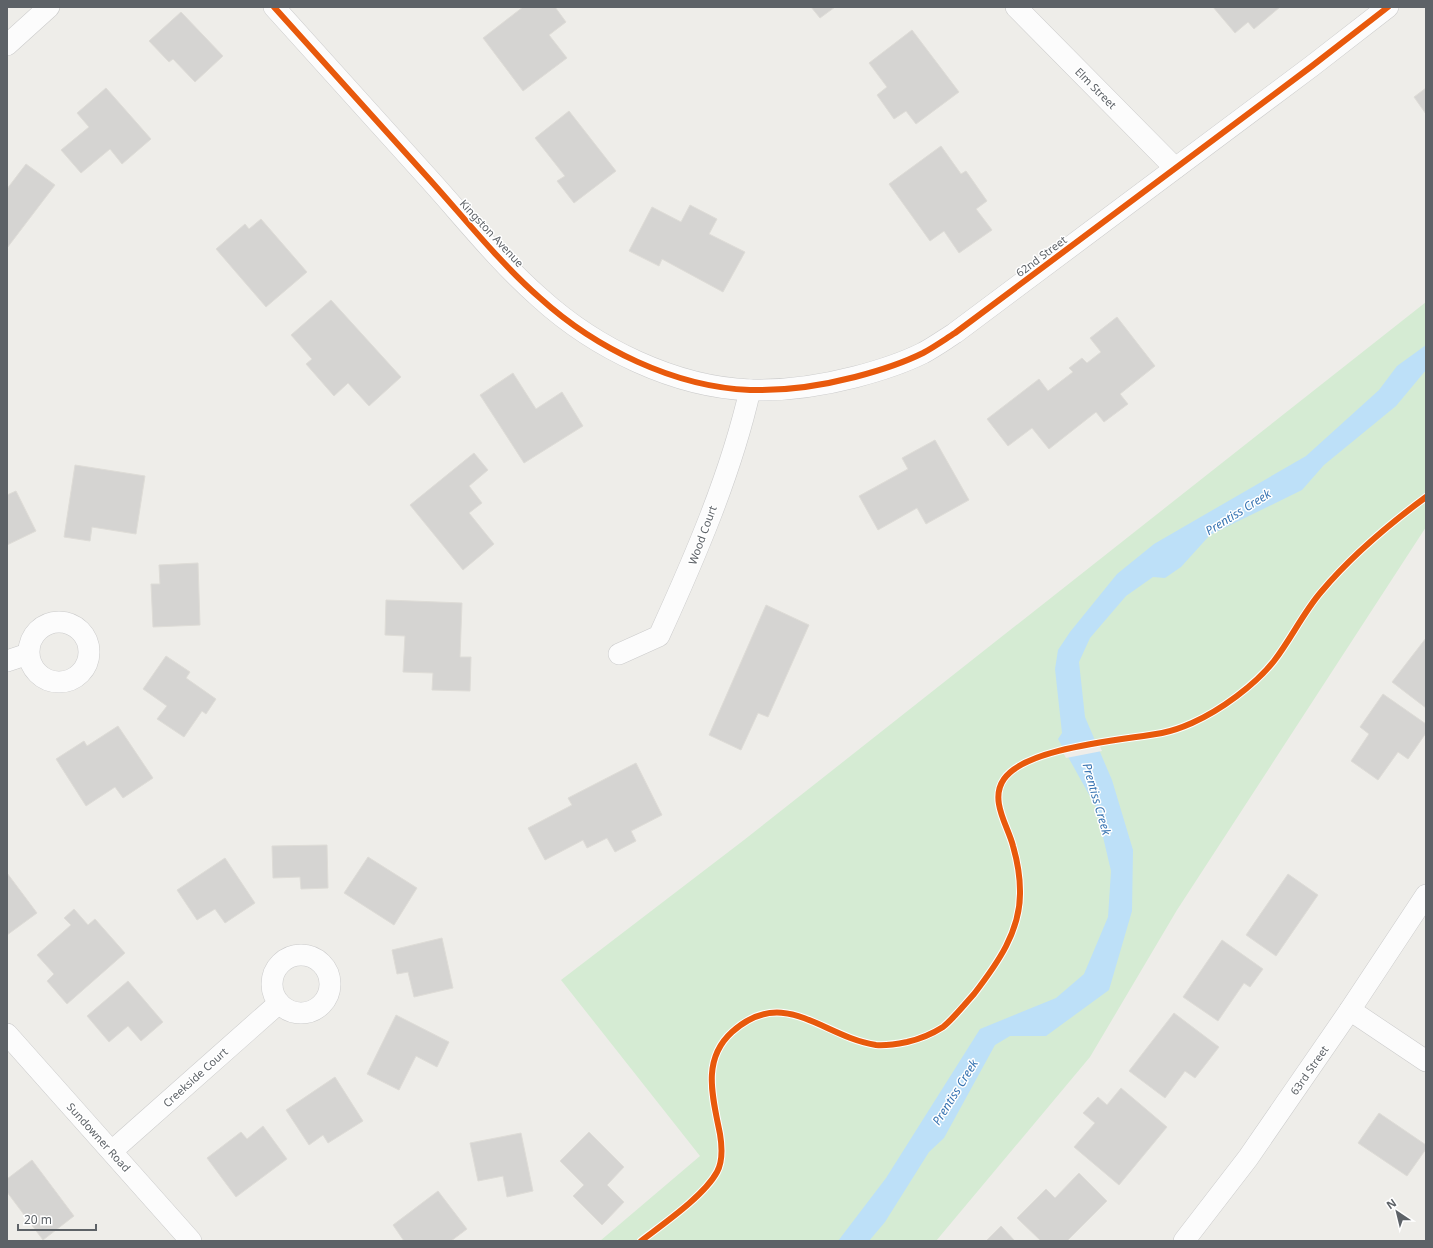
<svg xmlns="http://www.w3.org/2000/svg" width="1433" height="1248" viewBox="0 0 1433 1248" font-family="'Noto Sans',sans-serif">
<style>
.green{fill:#d5ebd3}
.water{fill:#bde0f8}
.pier{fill:#eeede9}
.building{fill:#d5d4d2;stroke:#dedcd7}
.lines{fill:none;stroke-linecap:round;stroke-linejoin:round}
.minor-casing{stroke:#cbcbcb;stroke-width:22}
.minor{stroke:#fcfcfc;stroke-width:21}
.cycleway-casing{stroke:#fff;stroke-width:8}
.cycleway{stroke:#e8590c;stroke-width:6}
.labels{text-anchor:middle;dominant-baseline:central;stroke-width:3;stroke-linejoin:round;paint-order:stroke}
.street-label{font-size:11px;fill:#5d6267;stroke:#fff}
.water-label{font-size:12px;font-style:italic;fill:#3874b2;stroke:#fff}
</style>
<rect width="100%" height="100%" fill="#eeede9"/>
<path class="green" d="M1426,302v225l-249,383 -87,147 -154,184h-336l100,-85 -139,-176 183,-140z"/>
<path class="water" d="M1426,345v25l-30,36 -72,59 -22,25 -92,45 -29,32 -16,11 -12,-1 -27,19 -36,42 -11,24 6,55 27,63 21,70 -1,61 -23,79 -63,46h-36l-15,9 -51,93 -15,14 -44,70 -16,19h-31l48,-63 94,-149 76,-31 28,-24 24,-57 3,-46 -15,-64 -38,-68 4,-6 -7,-64 3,-19 12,-18 47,-58 37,-30 152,-88 73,-66 18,-24z"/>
<path class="pier" d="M1097,740l5,11 -36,7 -6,-11z"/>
<g class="building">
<path d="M523,7h32l11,15 -17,13 18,23 -44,33 -40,-53z"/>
<path d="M811,7h24l-15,11z"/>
<path d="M1213,7h67l-26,22 -6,-7 -13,11z"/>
<path d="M181,12l42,44 -28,26 -22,-23 -4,3 -20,-21z"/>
<path d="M912,30l47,62 -43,32 -10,-13 -12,8 -17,-24 10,-8 -18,-24z"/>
<path d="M106,88l45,51 -29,25 -12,-15 -29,24 -20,-23 28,-23 -12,-14z"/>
<path d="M1426,88v26l-12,-17z"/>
<path d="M569,111l47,60 -42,32 -17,-22 8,-5 -30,-38z"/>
<path d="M941,146l20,28 5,-3 21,30 -11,8 16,21 -33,23 -15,-22 -14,10 -41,-57z"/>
<path d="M26,164l29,21 -48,63v-59z"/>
<path d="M690,205l27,14 -8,15 36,18 -22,40 -61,-33 -3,7 -30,-15 23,-44 29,15z"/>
<path d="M261,219l46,53 -41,35 -50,-58 29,-25 4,5z"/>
<path d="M331,300l70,77 -32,29 -21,-23 -14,13 -28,-32 6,-5 -21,-24z"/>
<path d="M1117,317l38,49 -35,28 8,10 -24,18 -8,-10 -47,37 -17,-21 -24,18 -21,-27 52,-40 9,12 25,-19 -4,-4 13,-10 5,5 14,-11 -11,-14z"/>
<path d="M513,373l23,36 26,-17 21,34 -59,37 -44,-68z"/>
<path d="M935,440l34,60 -43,24 -9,-16 -39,22 -19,-34 49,-27 -6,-11z"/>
<path d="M474,453l14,17 -19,16 13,17 -13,10 25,31 -31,26 -53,-65z"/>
<path d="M75,465l70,11 -9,58 -44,-7 -2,14 -26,-4z"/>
<path d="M16,491l20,40 -29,14v-50z"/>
<path d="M198,563l2,62 -47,2 -2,-43h9l-1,-19z"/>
<path d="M386,600l76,3 -2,54h11l-1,34 -38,-1 1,-17 -30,-1 2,-36 -20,-1z"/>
<path d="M766,605l43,20 -41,92 -10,-4 -17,37 -32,-15z"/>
<path d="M1426,638v70l-34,-26z"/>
<path d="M166,656l24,16 -4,6 30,21 -10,15 -4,-3 -18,26 -27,-18 10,-13 -24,-17z"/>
<path d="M1383,694l43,30v9l-18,26 -10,-7 -20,28 -27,-19 18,-27 -9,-7z"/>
<path d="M118,726l35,52 -30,20 -8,-11 -29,19 -30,-47 28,-18 3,5z"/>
<path d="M636,763l26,52 -31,16 5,10 -21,11 -8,-14 -20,10 -4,-8 -38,20 -17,-32 44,-23 -4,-7z"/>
<path d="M327,845l1,43 -27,1 -1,-12 -27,1 -1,-32z"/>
<path d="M368,857l49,31 -23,37 -50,-32z"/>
<path d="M225,858l30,45 -30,20 -10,-14 -18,11 -20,-30z"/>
<path d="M7,873l30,40 -30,22z"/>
<path d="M1288,874l30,21 -42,61 -30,-21z"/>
<path d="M74,909l14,16 7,-6 30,34 -58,51 -20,-23 7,-7 -17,-19 34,-30 -7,-7z"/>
<path d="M442,938l11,50 -39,9 -6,-25 -11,2 -5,-24z"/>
<path d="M1222,940l41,29 -13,18 -6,-4 -26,38 -35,-24z"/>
<path d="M128,981l35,41 -22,19 -13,-15 -19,16 -22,-26z"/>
<path d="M1174,1013l45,34 -24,31 -10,-7 -20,27 -36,-27z"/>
<path d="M396,1015l53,27 -12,25 -21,-11 -17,34 -32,-16z"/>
<path d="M335,1077l28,44 -35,22 -5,-8 -14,10 -23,-35z"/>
<path d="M1121,1088l46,39 -48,58 -45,-38 21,-24 -12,-10 15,-16 9,8z"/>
<path d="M1379,1113l47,32v4l-19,27 -49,-33z"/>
<path d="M263,1126l24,33 -51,38 -29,-39 34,-26 6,7z"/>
<path d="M589,1132l35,35 -17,18 17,17 -22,23 -29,-29 11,-11 -24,-24z"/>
<path d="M521,1133l12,58 -26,6 -4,-21 -25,5 -8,-38z"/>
<path d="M32,1160l42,56 -31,24 -36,-48v-13z"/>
<path d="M1079,1173l28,28 -40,40h-26l-24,-23 29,-29 9,9z"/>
<path d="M438,1191l29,38 -16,12h-47l-11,-16z"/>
<path d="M1001,1226l14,15h-29z"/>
</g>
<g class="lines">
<defs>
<g id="minor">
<path d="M274,7c52,58 104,115 156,173 36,40 70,83 110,118 55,50 134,89 210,92 35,1 70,-4 105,-13 23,-6 46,-13 68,-24 11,-6 21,-13 32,-20l357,-267 76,-59"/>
<path d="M1016,7l159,161"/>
<path d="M7,45l42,-38"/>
<circle cx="59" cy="652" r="30"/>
<path d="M619,654l40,-18c36,-79 72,-162 91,-246"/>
<path d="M7,661l21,-7"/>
<circle cx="301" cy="984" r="29"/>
<path d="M1350,1010l76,51"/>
<path d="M7,1034l184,207"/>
<path d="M112,1151l167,-148"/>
<path d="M1184,1241l64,-83 102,-148 76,-115"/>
</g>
</defs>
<use href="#minor" class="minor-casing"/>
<use href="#minor" class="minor"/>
<defs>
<g id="cycleway">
<path d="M274,7c52,58 104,115 156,173 36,40 70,83 110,118 55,50 134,89 210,92 35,1 70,-4 105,-13 23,-6 46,-13 68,-24 11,-6 21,-13 32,-20l357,-267 76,-59"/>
<path d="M641,1241c22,-17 63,-45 76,-69 6,-11 5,-26 3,-38 -7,-36 -19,-74 12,-102 52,-47 91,5 144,13 10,1 21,-1 31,-3 13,-3 25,-8 36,-15 11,-9 21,-22 31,-33 23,-30 47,-63 46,-103 0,-15 -3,-31 -7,-45 -5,-20 -24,-46 -9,-67 22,-32 121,-39 158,-46 10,-2 21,-6 30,-10 29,-13 63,-38 82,-62 17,-22 29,-48 47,-69 31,-37 67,-67 105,-95"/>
</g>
</defs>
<use href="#cycleway" class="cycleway-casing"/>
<use href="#cycleway" class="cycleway"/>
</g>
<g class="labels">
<g class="street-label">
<text transform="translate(1096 88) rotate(45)">Elm Street</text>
<text transform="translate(492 233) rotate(47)">Kingston Avenue</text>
<text transform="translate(1041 256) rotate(-37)">62nd Street</text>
<text transform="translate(702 535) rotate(-70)">Wood Court</text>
<text transform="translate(1309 1070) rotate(-55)">63rd Street</text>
<text transform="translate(195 1077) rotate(-42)">Creekside Court</text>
<text transform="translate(99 1137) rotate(48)">Sundowner Road</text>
</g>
<g class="water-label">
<text transform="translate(1238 512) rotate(-32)">Prentiss Creek</text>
<text transform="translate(1097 799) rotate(74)">Prentiss Creek</text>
<text transform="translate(955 1092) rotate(-58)">Prentiss Creek</text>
</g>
</g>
<rect width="1433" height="1248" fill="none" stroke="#5d6267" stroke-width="16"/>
<g transform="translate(1397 1212) rotate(325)" stroke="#ffffff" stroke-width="3" paint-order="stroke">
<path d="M0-3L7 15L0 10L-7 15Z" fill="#5d6267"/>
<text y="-6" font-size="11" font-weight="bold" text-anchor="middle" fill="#5d6267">N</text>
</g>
<path d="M18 1224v6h78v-6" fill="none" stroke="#5d6267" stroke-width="2"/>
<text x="24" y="1224" font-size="12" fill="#5d6267" stroke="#ffffff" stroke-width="3" paint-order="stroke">20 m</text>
</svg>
